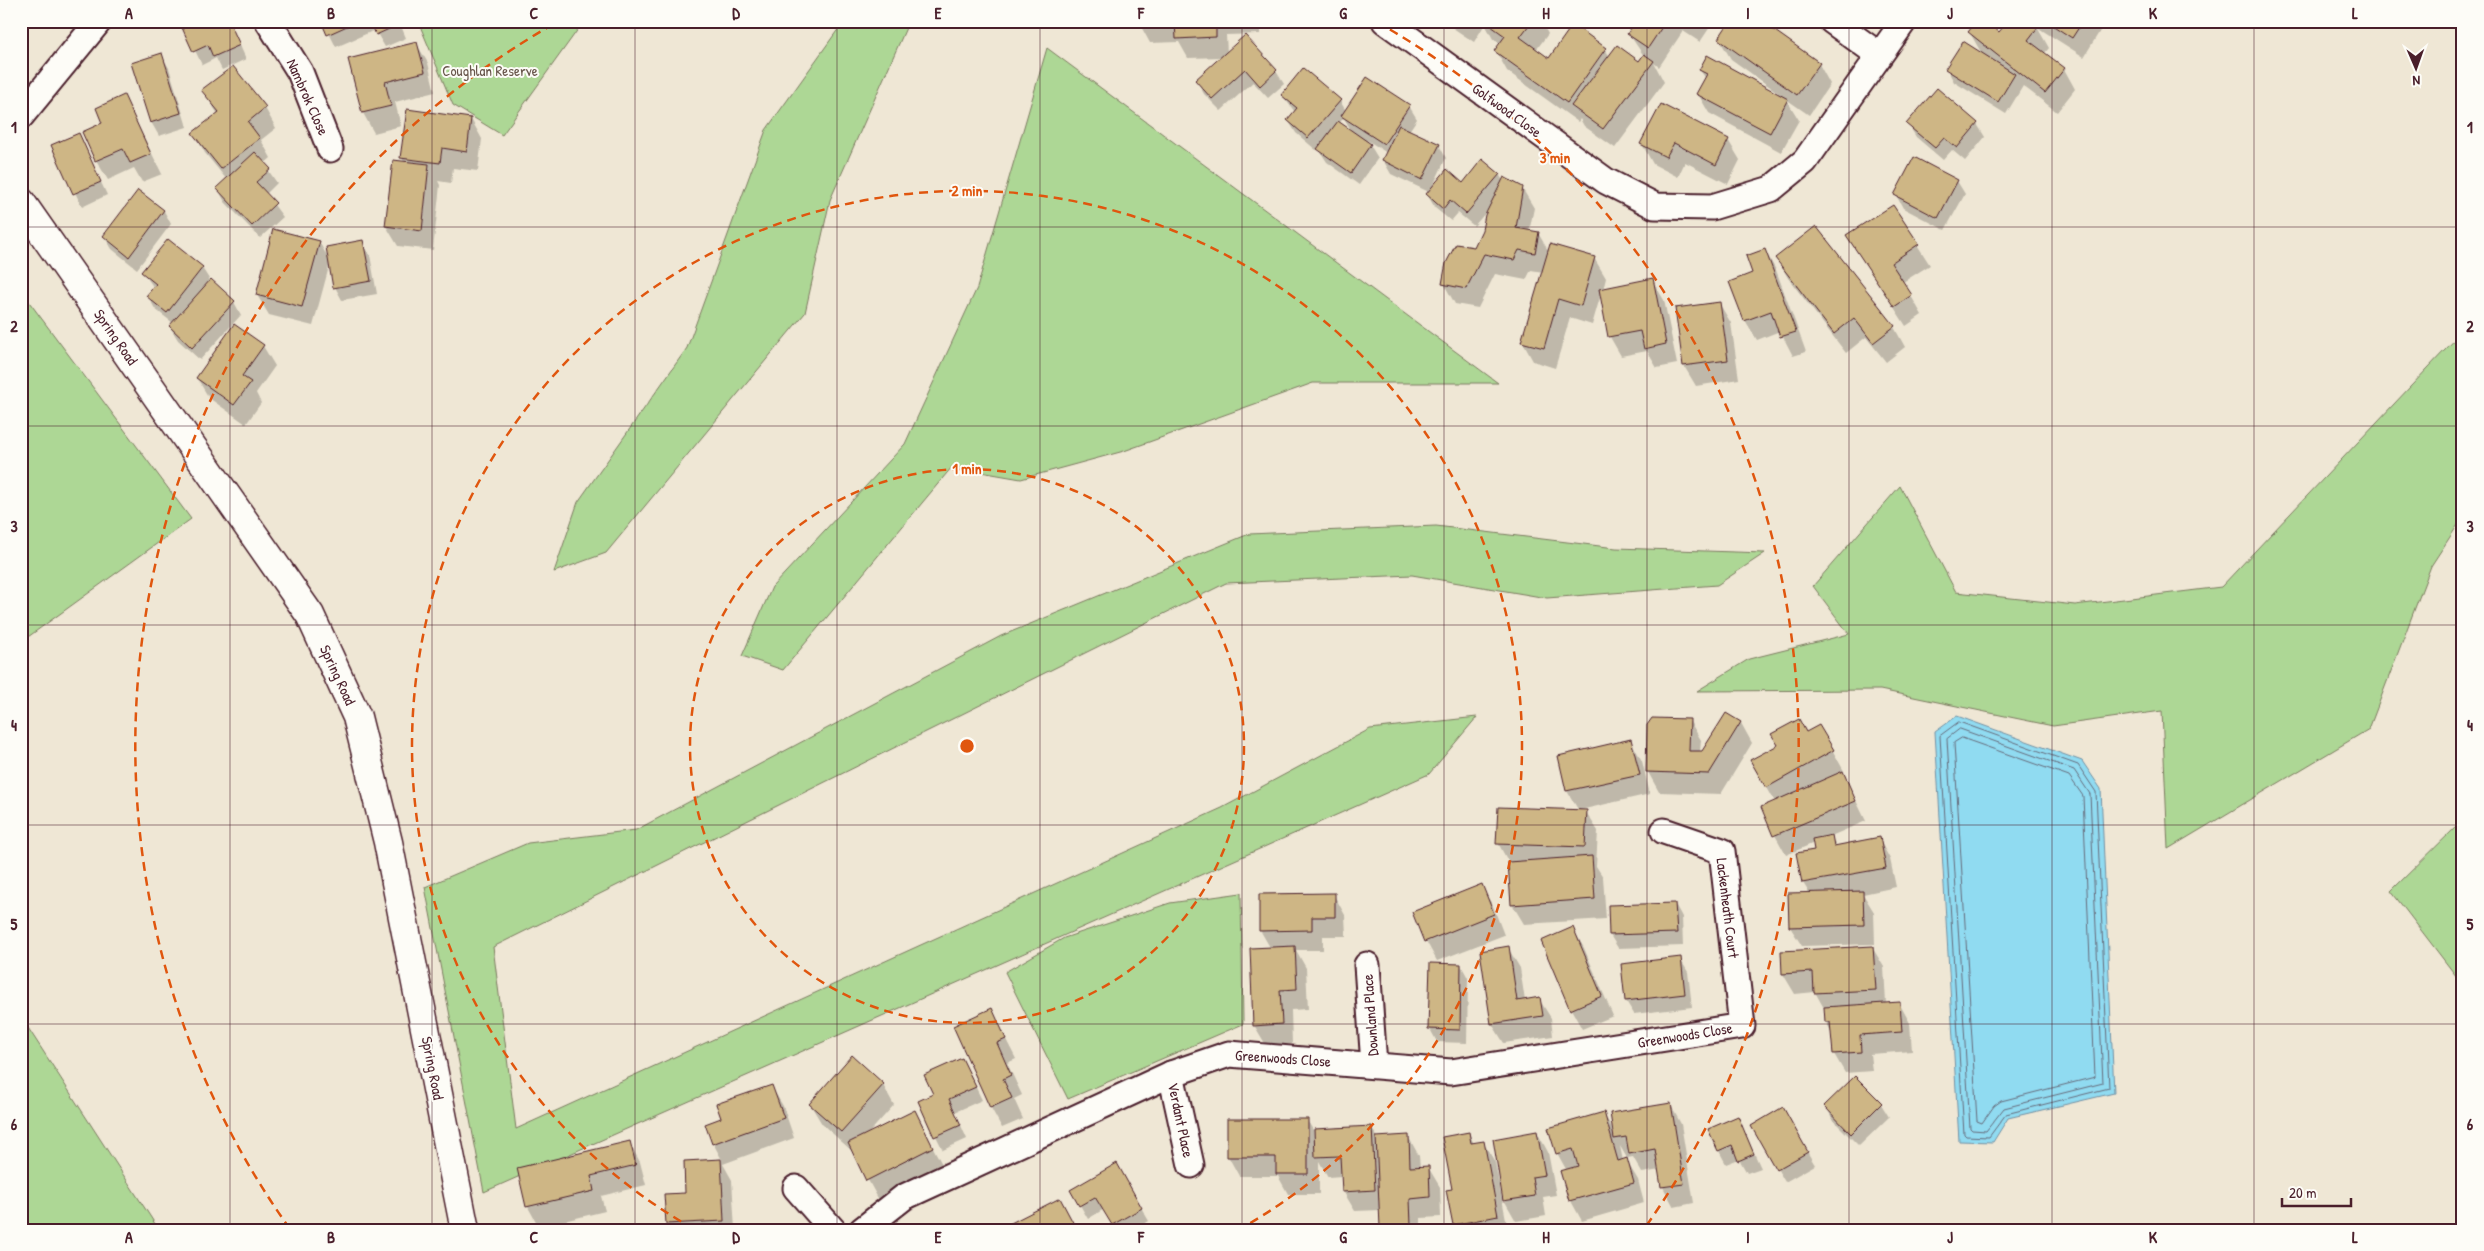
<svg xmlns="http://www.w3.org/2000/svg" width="2484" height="1251" viewBox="0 0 2484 1251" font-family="'Patrick Hand',sans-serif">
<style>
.green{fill:#add795;stroke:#7c7b60}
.water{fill:#90dbf1;stroke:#7490a2}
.shadow{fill:#0003;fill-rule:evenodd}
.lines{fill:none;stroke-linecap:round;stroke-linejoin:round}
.shore{stroke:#666a7a;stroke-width:1}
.building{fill:#ceb685;stroke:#4a1f2b}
.street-casing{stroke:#4a1f2b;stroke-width:29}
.secondary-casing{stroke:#4a1f2b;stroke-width:31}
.street{stroke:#fdfcf7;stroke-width:25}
.secondary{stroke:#fdfcf7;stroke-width:28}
.grid{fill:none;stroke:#4a1f2b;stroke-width:1;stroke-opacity:0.55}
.ring{fill:none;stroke:#e0560e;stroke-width:2.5;stroke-dasharray:9 6}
.labels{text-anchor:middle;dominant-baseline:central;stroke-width:4;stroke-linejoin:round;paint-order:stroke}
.park-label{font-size:15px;fill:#68564b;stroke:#fdfcf7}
.street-label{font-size:15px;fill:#4a1f2b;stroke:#fdfcf7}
.centre{fill:#e0560e;stroke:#fdfcf7;stroke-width:2.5}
.ring-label{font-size:15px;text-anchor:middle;font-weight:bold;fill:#e0560e;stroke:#fdfcf7;stroke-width:4;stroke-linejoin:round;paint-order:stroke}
.neatline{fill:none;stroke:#4a1f2b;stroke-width:2}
.grid-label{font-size:16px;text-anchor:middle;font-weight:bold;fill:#4a1f2b}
</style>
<rect width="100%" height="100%" fill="#efe7d5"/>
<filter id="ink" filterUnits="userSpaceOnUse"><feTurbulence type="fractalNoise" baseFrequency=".02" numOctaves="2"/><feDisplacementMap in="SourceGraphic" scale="10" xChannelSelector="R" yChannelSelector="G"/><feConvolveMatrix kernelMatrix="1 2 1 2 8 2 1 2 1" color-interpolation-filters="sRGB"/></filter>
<g filter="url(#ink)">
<g class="green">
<path d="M418,21h166l-82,114 -49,-30z"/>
<path d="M844,21h65l-79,179 -25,113 -199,240 -52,19 24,-70 109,-154 79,-218z"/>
<path d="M1047,48l451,335h-185l-189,68 -103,28 -69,-12 -169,203 -41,-14 30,-69 133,-143 72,-156z"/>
<path d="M21,291l170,228 -170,123z"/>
<path d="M2463,331v186l-32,49 -62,163 -201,120 -6,-138 -109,15 -173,-36 -183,1 52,-32 100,-25 -36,-48 87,-100 56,106 119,13 146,-18z"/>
<path d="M1436,526l180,22 149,5 -48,32 -170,13 -135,-23 -186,8 -733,364 23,182 706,-321 148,-79 107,-12 -48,57 -945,418 -59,-305 103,-44 108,-13 365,-194 248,-102z"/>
<path d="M2463,820v165l-72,-94z"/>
<path d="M1241,893l2,131 -175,75 -63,-127 59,-34 106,-35z"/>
<path d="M21,1017l138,213h-138z"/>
</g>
<path class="water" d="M1957,716l125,45 19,28 13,304 -106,25 -15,24 -34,-1 -24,-409z"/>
<g class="shadow">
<path d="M181,21h48l17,38 -24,11 -6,-12 -14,7z"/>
<path d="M323,21h76l7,17 -21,9 -10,-17 -39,17z"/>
<path d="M1138,21h122v13l-34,1 1,18 18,-16 31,34 8,13 -16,14 -15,-16 -32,29 -17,-17 -7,-13 26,-24 -35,1 -9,-16 -29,1z"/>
<path d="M1448,21h93l7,13 -12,16 13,9 24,-33 32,23 5,8 30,6 4,-7 -15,-22 5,-8 -7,-5h87l-14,21 -17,-11 -24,36 -5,-4 10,19 -49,66 -31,-22 -4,-7 -2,3 -71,-51 -11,-20 5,-7 -8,-5 -8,-15 -11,18 -21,-14z"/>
<path d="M2010,21h96l-22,36 -47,-30 12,21 -5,6 20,15 11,20 -18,23 -34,-26 -17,28 -52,-32 -7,-13 35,-15 -12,-21 30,1z"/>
<path d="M1719,39l100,25 11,20 -21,31 -23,-16 13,21 -18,32 -72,-39 -11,-19 8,-15 -6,-9 80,24 -49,-35z"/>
<path d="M416,43l12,20 7,29 -40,10 6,24 -27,7 -11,-20 -14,-53z"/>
<path d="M161,55l8,13 18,59 -28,9 -8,-14z"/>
<path d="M233,67l32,41 11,20 -15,12 10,18 -7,6 13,19 -11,11 17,23 -23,21 -35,-36 -7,-13 9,-9 -22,-27 -11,-20 24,-19 -15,-23z"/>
<path d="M1937,90l40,34 8,13 -20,24 -13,-11 -9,10 -27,-23 -8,-13z"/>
<path d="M1282,95l58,6 6,10 63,-5 8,13 -8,12 30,14 7,13 -13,28 30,-2 36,-10 4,7 19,7 12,20 -5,24 9,1 11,19 45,6 12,20 -3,12 49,-10 12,20 13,64 -20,4 -10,-17 -26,5 -11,-19 -9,-43 -9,31 -22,-7 -15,50 -22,-7 -11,-20 21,-69 -12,-2 -5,10 -31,-6 -17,34 -23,-4 -11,-20 31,-36 9,-18 3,-19 -13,15 -16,-13 -7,8 -16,-13 -8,-14 2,-2 -38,-18 -8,-14 4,-7 -20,-13 11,18 -19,27 -32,-23 -9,-14 -2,2 -20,-17 -8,-13 7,-8zM1344,118l8,14 -13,-9z"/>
<path d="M124,97l38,77 -20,8 -8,-14 -26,12 -12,-20 8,-36z"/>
<path d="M1661,106l67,34 12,20 -12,24 -43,-22 -7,15 -25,-13 -11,-20z"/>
<path d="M471,119l11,20 -4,32 -25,-3 -2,15 -13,-2 2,4 -7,65 -35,-4 -12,-20 18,-64 -2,-4z"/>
<path d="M78,134l29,61 -25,12 -29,-61z"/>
<path d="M1957,181l8,13 -20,36 -42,-22 -7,-13z"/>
<path d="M138,192l26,19 7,13 -34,45 -25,-20 -8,-13z"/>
<path d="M1893,207l37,58 -27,17 19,33 -16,11 -58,-90z"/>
<path d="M168,241l34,27 9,14 23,20 7,13 -41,45 -22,-20 -8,-13 3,-4 -18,-14 -7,-13 6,-8 -11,-16z"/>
<path d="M319,242l10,17 33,-17 8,13 7,39 -35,6 -7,-13 -5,-24 -17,63 -44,-11 -12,-20z"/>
<path d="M1765,251l11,19 30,82 -13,4 -13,-25 -23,9 -12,-20 9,-46z"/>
<path d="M1777,258l117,69 11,20 -19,15 -20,-25 -20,16 -58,-75z"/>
<path d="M1719,303l12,20 8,56 -43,7 -12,-20 -8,-57z"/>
<path d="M263,346l12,20 -19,27 5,10 -15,21 -37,-26 -12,-20z"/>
<path d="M1726,714l15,9 11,20 -31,51 -62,-2 -11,-20 1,-46 40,-6 12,20 -1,12h2z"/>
<path d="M1819,726l25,45 -2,1 24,49 -35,15 6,11 42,-8 11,20 6,28 -33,7 11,18 1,32 -73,2 -12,-19 20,-33 -7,-11 -5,-29 17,-3 -1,-8 -28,12 -11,-20v-33l-23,-42z"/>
<path d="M1631,741l11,20 8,33 -70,16 6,2 12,19 -2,35 7,11 3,42 -82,5 -12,-20 -3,-41 -11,-20 81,-32 -12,-20 -8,-34z"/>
<path d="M1481,886l12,20 11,29 -67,26 -11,-20z"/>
<path d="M1334,895l11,20 1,21h-23v14h-27l10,18 2,41 -17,1 1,34 -26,1 -12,-20 17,-76 -11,-19z"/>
<path d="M1675,904l7,13 1,29 -65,2 -8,-13z"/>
<path d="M1573,929l11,19 29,68 -31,13 -11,-20z"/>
<path d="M1872,947l12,20 2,37 13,-1 11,20 2,28 -42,3 2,17 -27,2 -11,-19 -2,-21 -6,-11 -1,-12 -10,-18 -20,2 -12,-20z"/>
<path d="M1508,948l12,20 5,33 14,-2 12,19 2,18 -49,7 -12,-19z"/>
<path d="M1680,959l8,13 4,35 -58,7 -8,-13z"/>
<path d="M1461,965l7,13 -1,65 -30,-1 -7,-13z"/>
<path d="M991,1010l25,49 -9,4 15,32 -8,4 9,20 -21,9 -11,-20 -37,-82z"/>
<path d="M962,1059l20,41 -27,12 12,27 -24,11 -24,-48 15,-7z"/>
<path d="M1855,1078l26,26 8,13 -30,29 -26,-26 -7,-14z"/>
<path d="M883,1085l11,20 -27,30 47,-23 30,56 -65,32 -27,-49 -30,-27 -12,-20z"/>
<path d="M771,1086l12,20 11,32 -71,26 9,16 3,50h-65l-3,-6 20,-30 -2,-32 37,-2 -9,-17 10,-24z"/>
<path d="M1670,1104l11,20 13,79 -20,4 -11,-20 -3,-17 -18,3 -9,-16 -6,1 -7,-12 3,15 3,-1 12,20 6,23 -62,18 -11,-20 -9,-29 5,-1 -10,-18 46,-40 11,18z"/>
<path d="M1782,1109l33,56 -30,17 -33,-56z"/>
<path d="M1738,1118l23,50 -14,5 -8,-14 -13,5 -7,-13z"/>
<path d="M1307,1120l6,10 58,-3 7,11 30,-2 11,20 1,11h8l12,20 1,30 -20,1v12h-38l-2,-20 -26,1 -12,-20 -1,-15 -14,1 -9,-16v33h-31l-10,-18h-39l-11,-20z"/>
<path d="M1537,1132l11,20 8,43 -13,2 3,19 -30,5 -13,-23z"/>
<path d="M1469,1133l5,11 9,-2 12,20 13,68h-51l-3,-5 -1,-35z"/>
<path d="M629,1142l11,20 6,23 -45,11 4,15 -66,16 -11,-20 -10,-38z"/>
<path d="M1116,1165l33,56 -15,9h-18l-12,-21 -16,10 -16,-28z"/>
<path d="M1243,1226l2,4h-7z"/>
<path d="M586,1227l1,3h-12z"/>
</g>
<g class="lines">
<g class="shore">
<path d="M1959,722l119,43 18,27 13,296 -103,26 -17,23 -23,-1 -2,-2 -24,-398z"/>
<path d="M1960,729l114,41 16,24 13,289 -99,25 -18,23 -14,-1 -2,-2 -23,-389z"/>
<path d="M1962,738l107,38 14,20 12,281 -94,24 -7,5 -12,17 -5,-2 -23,-378z"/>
</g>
</g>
<g class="building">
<path d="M179,21h50l11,24 -27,12 -5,-12 -15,7z"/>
<path d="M321,21h37l-31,14z"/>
<path d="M370,21h28l2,3 -24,11z"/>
<path d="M1137,21h79v16l-40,2 -1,-17 -38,1z"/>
<path d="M1484,21h48l-12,16 29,21 24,-34 33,24 -39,55 -73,-52 11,-15z"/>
<path d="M1636,21h30l-18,27 -21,-14z"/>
<path d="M1730,21h31l59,42 -23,32 -79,-56z"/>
<path d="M1977,21h9l13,11 9,-11h23l7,6 -10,13 37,28 -20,25 -77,-61z"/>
<path d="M2046,21h37l-11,17z"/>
<path d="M1245,35l32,35 -17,16 -15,-17 -33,30 -17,-19z"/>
<path d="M1963,41l52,33 -17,28 -53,-33z"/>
<path d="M417,42l8,30 -40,10 6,24 -29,7 -14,-54z"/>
<path d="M1617,45l22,16 5,-7 10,7 -51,68 -32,-23z"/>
<path d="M162,53l19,60 -31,10 -19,-60z"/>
<path d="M1707,55l81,44 -18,34 -74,-39 11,-20 -8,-4z"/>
<path d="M233,66l33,41 -18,15 12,16 -39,31 -29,-36 27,-21 -18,-22z"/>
<path d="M1303,68l38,32 -33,38 -21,-18 10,-12 -16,-13z"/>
<path d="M1367,77l43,28 -26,39 -43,-28z"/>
<path d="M1937,88l41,35 -21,25 -13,-10 -9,10 -29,-24z"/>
<path d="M124,95l27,59 -21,9 -7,-14 -28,12 -13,-29 20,-9 -6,-15z"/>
<path d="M1661,104l68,35 -13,26 -42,-22 -8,14 -26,-13z"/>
<path d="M407,109l64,9 -4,34 -25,-4 -2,15 -40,-5z"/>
<path d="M1338,121l33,23 -20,29 -34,-24z"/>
<path d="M1399,125l41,19 -18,36 -40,-20z"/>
<path d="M79,133l22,49 -28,12 -22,-49z"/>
<path d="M255,152l16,17 -15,13 20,21 -24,23 -36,-38z"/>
<path d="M1914,157l44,23 -20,38 -44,-23z"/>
<path d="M1482,159l18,15 -34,40 -16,-14 -7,9 -17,-15 21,-25 16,14z"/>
<path d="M393,160l36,4 -7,67 -37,-5z"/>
<path d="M1504,177l19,10 -7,41 23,4 -4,21 -16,-3 -5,10 -30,-6 -18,35 -24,-5 4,-21 10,-19 18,3 8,-17 3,-15z"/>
<path d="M138,190l26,20 -35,47 -26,-21z"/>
<path d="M1893,205l26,39 -28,19 21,32 -18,12 -48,-72z"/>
<path d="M1816,226l79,100 -22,17 -19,-25 -20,16 -59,-76z"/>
<path d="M273,229l47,12 -18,66 -46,-12z"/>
<path d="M168,239l35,28 -36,46 -21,-17 10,-12 -15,-12z"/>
<path d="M363,240l8,41 -38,7 -7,-41z"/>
<path d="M1550,244l45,13 -14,49 -23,-7 -14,49 -23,-6z"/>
<path d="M1765,249l31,83 -16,5 -9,-26 -27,10 -15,-39 23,-9 -6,-17z"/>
<path d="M1653,278l13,66 -22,5 -4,-18 -32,6 -9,-48z"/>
<path d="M211,279l24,22 -43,47 -23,-22z"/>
<path d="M1720,302l8,58 -45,6 -8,-58z"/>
<path d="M234,324l30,21 -22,31 9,6 -17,23 -38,-27z"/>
<path d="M1726,713l15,9 -32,52 -63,-2 1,-47 5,-7 38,1 -1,32h13z"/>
<path d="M1799,719l7,13 13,-7 15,25 -68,38 -16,-28 28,-15 -7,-11z"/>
<path d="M1631,739l9,36 -74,16 -8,-35z"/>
<path d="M1843,771l13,30 -83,35 -12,-29z"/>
<path d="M1498,807l89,3 -2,37 -89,-3z"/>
<path d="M1832,835l2,11 46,-9 6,31 -84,15 -6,-30 18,-3 -2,-11z"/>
<path d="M1592,856l3,43 -84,6 -3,-43z"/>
<path d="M1482,884l12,30 -70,28 -12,-30z"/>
<path d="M1863,891l1,34 -75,2 -1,-34z"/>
<path d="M1335,893v24h-23v13l-53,1v-37z"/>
<path d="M1675,903l2,30 -68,2 -1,-30z"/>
<path d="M1573,927l29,69 -32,14 -29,-69z"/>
<path d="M1295,946l2,43 -17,1 2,34 -29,2 -3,-78z"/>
<path d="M1509,946l8,55 23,-4 3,19 -52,8 -11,-73z"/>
<path d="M1873,946l3,44 -62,3 -1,-21 -31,2 -1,-23z"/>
<path d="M1681,957l4,37 -60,7 -4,-37z"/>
<path d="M1430,963l31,1 -1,66 -32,-1z"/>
<path d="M1900,1002l2,30 -42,3 1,17 -28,2 -3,-32h-5l-1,-15z"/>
<path d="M992,1008l14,31 -9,4 14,32 -8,4 9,19 -22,10 -37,-82z"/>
<path d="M852,1055l32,29 -43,48 -32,-28z"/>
<path d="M962,1058l14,29 -27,12 12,26 -27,12 -16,-36 15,-7 -9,-19z"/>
<path d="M1855,1076l27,27 -31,31 -27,-28z"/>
<path d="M772,1085l12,33 -72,26 -7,-20 16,-6 -5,-14z"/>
<path d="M1671,1103l13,81 -23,3 -6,-38 -26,5 -3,-17 -12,2 -4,-26z"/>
<path d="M1783,1107l25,45 -32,18 -25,-44z"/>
<path d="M915,1110l18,37 -67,34 -18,-38z"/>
<path d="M1604,1112l14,49 9,-3 7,25 -65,18 -9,-30 18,-5 -5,-17 -17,5 -8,-26z"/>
<path d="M1738,1116l16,38 -16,7 -6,-16 -14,6 -10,-22z"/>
<path d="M1227,1119h81v55h-32v-17h-49z"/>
<path d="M1372,1126l3,64 -33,2 -2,-36 -25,1 -1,-28z"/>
<path d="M1537,1131l8,44 -13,2 3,19 -32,5 -10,-62z"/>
<path d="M1469,1132l2,11 13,-2 14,75 -45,9 -7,-35 6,-1 -10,-52z"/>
<path d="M1409,1135l1,32 19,-1 1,31 -20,2 1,26 -31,2 -4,-90z"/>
<path d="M630,1141l6,24 -45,11 3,15 -68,16 -9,-39z"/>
<path d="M721,1159l3,62 -58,3 -2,-30 21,-1 -1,-32z"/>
<path d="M1117,1163l25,45 -30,17 -17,-28 -16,9 -9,-16z"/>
<path d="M1060,1198l17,32h-68l-2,-5z"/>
</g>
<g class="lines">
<defs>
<g id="street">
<path d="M268,21l32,51 30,77"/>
<path d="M1385,21l221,160 49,25 57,1 59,-18 34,-28 99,-140"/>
<path d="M1832,21l47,34"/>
<path d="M21,116l78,-95"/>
<path d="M1367,965l7,100"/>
<path d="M1171,1074l20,91"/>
<path d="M796,1188l37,42"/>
<path d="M862,1230l42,-33 267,-123 58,-20 222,18 291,-46 -20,-175 -58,-20"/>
</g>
<path id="secondary" d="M21,202l289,413 47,102 31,125 77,388"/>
</defs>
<use href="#street" class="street-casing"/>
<use href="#secondary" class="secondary-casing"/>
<use href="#street" class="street"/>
<use href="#secondary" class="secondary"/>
</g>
</g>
<path class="grid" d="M230,21v1209M432,21v1209M635,21v1209M837,21v1209M1040,21v1209M1242,21v1209M1444,21v1209M1647,21v1209M1849,21v1209M2052,21v1209M2254,21v1209M21,227h2442M21,426h2442M21,625h2442M21,825h2442M21,1024h2442"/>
<g class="ring">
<circle cx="967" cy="746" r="277"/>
<path d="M694 1229A555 555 0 1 1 1240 1229"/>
<path d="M290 1229A832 832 0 0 1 557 22M1377 22A832 832 0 0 1 1644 1229"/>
</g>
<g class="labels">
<g class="park-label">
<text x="490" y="70">Coughlan Reserve</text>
</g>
<g class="street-label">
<text transform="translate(308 97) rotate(66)">Nambrok Close</text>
<text transform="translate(1507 110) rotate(36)">Golfwood Close</text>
<text transform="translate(116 337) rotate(55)">Spring Road</text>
<text transform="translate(338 675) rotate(65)">Spring Road</text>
<text transform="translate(1728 908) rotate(83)">Lackenheath Court</text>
<text transform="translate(1370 1015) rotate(-94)">Downland Place</text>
<text transform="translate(1685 1035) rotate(-9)">Greenwoods Close</text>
<text transform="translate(1283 1058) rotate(4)">Greenwoods Close</text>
<text transform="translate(433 1068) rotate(79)">Spring Road</text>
<text transform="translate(1181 1120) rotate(78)">Verdant Place</text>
</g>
</g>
<circle cx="967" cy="746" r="8" class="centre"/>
<g class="ring-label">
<text x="1555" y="163">3 min</text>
<text x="967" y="196">2 min</text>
<text x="967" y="474">1 min</text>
</g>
<rect width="2484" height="1251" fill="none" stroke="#fdfcf7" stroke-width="55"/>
<g transform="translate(2416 68) rotate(178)" stroke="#fdfcf7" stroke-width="4" paint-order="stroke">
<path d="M0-4L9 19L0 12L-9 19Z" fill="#4a1f2b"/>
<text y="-8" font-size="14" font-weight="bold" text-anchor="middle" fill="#4a1f2b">N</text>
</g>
<path d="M2282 1198v8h69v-8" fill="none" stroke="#4a1f2b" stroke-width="2.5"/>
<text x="2289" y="1198" font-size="15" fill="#4a1f2b" stroke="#fdfcf7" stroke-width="4" paint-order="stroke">20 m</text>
<rect x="28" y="28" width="2428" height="1196" class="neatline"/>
<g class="grid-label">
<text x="129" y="19">A</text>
<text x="331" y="19">B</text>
<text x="534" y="19">C</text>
<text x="736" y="19">D</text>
<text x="938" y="19">E</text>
<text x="1141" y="19">F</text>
<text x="1343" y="19">G</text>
<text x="1546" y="19">H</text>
<text x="1748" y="19">I</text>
<text x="1950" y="19">J</text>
<text x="2153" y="19">K</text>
<text x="2355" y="19">L</text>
<text x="14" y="133">1</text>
<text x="2470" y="133">1</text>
<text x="14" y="332">2</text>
<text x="2470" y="332">2</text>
<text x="14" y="532">3</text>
<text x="2470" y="532">3</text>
<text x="14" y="731">4</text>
<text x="2470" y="731">4</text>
<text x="14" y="930">5</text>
<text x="2470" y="930">5</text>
<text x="14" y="1130">6</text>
<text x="2470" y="1130">6</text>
<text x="129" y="1243">A</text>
<text x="331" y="1243">B</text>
<text x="534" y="1243">C</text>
<text x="736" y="1243">D</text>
<text x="938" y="1243">E</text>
<text x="1141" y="1243">F</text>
<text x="1343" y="1243">G</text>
<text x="1546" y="1243">H</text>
<text x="1748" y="1243">I</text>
<text x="1950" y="1243">J</text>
<text x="2153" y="1243">K</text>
<text x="2355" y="1243">L</text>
</g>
</svg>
